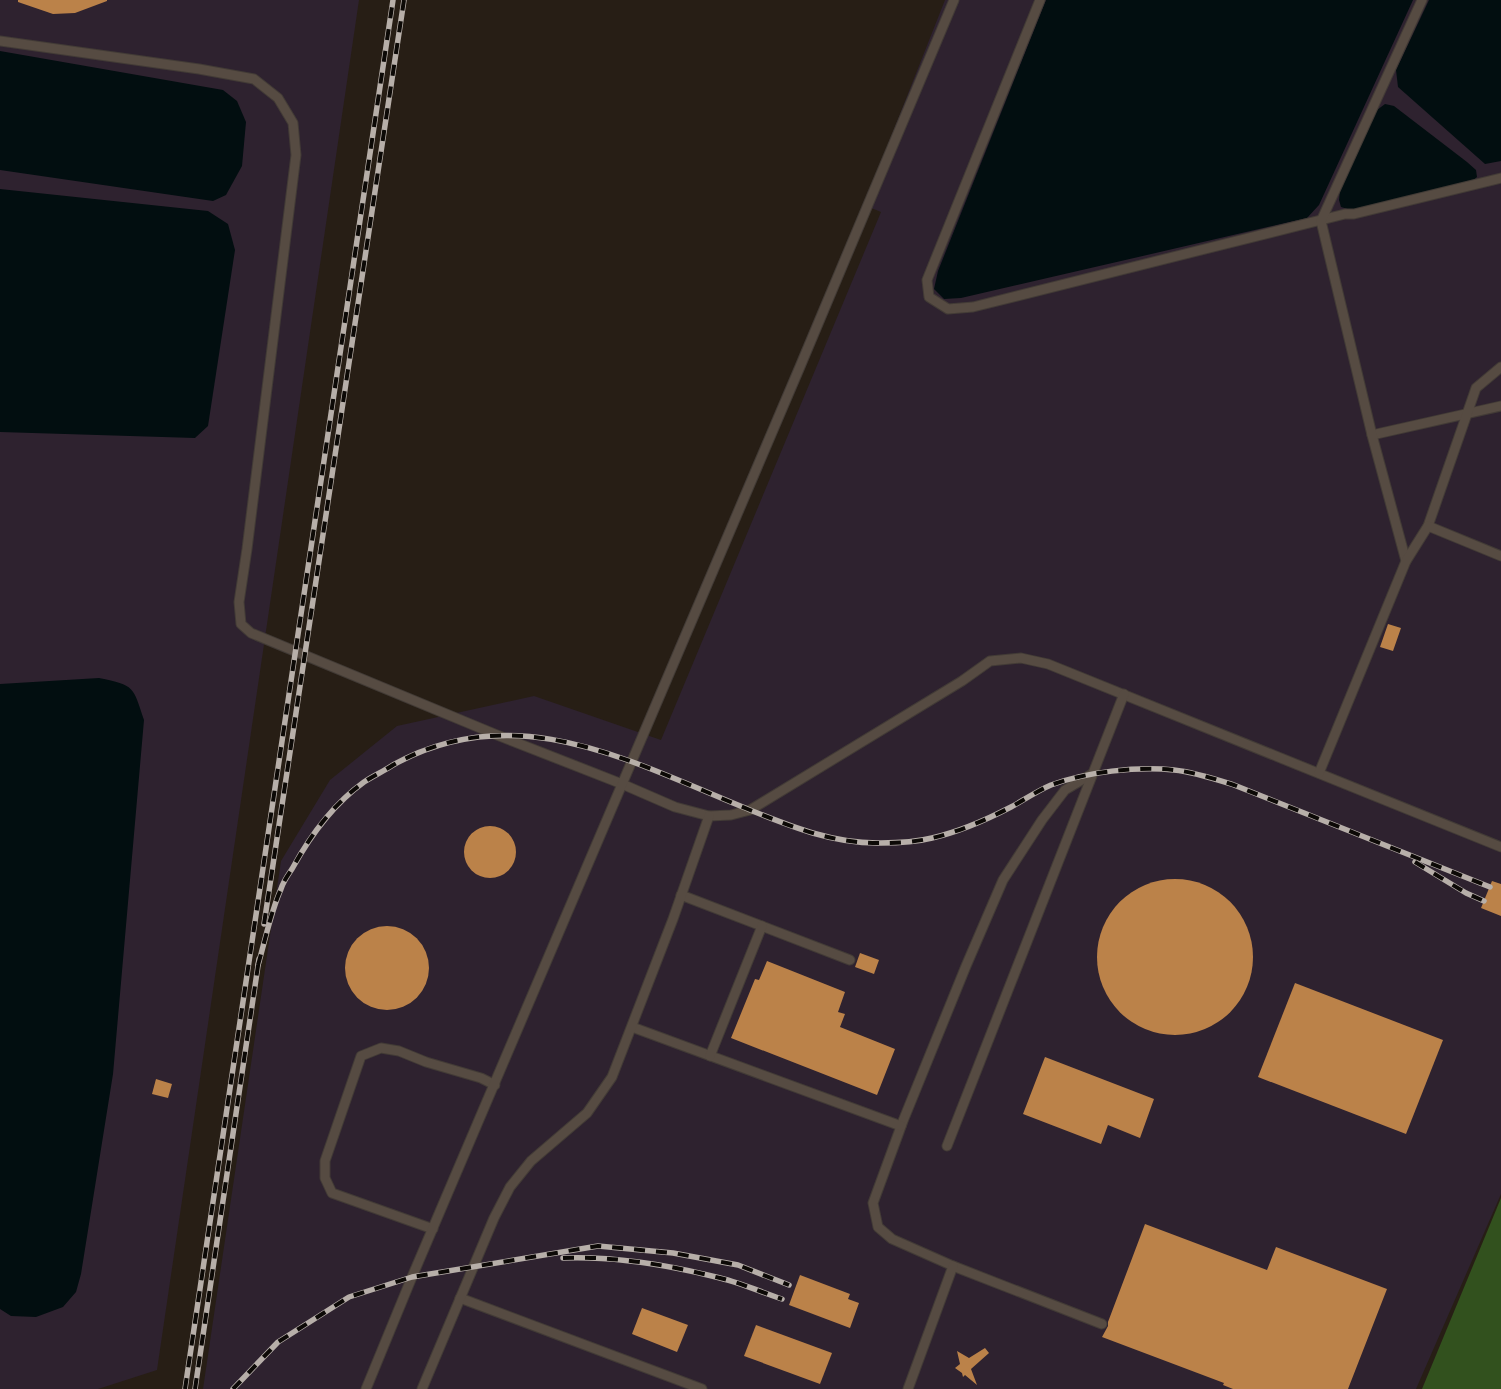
<svg xmlns="http://www.w3.org/2000/svg" width="1501" height="1389" viewBox="0 0 1501 1389" font-family="'DM Sans',sans-serif">
<style>
.industrial{fill:#2e222f}
.green{fill:#32511e}
.water{fill:#020e10}
.building{fill:#bb8249}
.lines{fill:none;stroke-linecap:round;stroke-linejoin:round}
.service-casing{stroke:#423b36;stroke-width:11}
.service{stroke:#564b42;stroke-width:9}
.rail-casing{stroke:#b7afa9;stroke-width:5.5}
.rail{stroke:#0c0906;stroke-width:4;stroke-dasharray:11;stroke-linecap:butt}
</style>
<rect width="100%" height="100%" fill="#271e15"/>
<g class="industrial">
<path d="M0,0h359l-202,1370 -59,19h-98z"/>
<path d="M945,0h556v1194l-85,195h-1213l78,-528 49,-81 67,-54 137,-30 127,44 220,-528 -17,-7z"/>
</g>
<path class="green" d="M1501,1198v191h-79z"/>
<g class="water">
<path d="M1046,0h367l-94,205 -12,13 -346,80 -17,1 -10,-10 4,-18z"/>
<path d="M1429,0h72v161l-16,3 -87,-77 -2,-17z"/>
<path d="M0,51l223,39 14,11 9,21 -4,44 -16,29 -13,6 -213,-31z"/>
<path d="M1385,104l9,2 73,56 9,8 1,7 -8,7 -118,26 -10,-3 -2,-7 1,-9 37,-81z"/>
<path d="M0,189l208,22 20,13 7,26 -27,176 -13,12 -195,-6z"/>
<path d="M99,678c36,7 34,9 45,42l-31,354 -32,200 -5,18 -13,15 -27,10 -25,-1 -11,-7v-625z"/>
</g>
<g class="building">
<path d="M18,0h89v1l-32,12 -22,1 -35,-12z"/>
<path d="M1388,624l13,4 -8,23 -13,-4z"/>
<circle cx="490" cy="852" r="26"/>
<circle cx="1175" cy="957" r="78"/>
<path d="M1492,881l9,3v32l-20,-8z"/>
<circle cx="387" cy="968" r="42"/>
<path d="M860,953l19,7 -5,14 -19,-7z"/>
<path d="M767,961l78,31 -7,20 7,2 -5,13 55,22 -18,46 -146,-57 24,-59 4,1z"/>
<path d="M1295,983l148,57 -37,94 -148,-57z"/>
<path d="M1045,1057l109,42 -14,39 -32,-13 -7,19 -78,-30z"/>
<path d="M156,1079l16,5 -4,14 -16,-4z"/>
<path d="M1145,1224l122,46 9,-23 111,42 -39,100h-115l-10,-4 1,-2 -122,-46 6,-11v-4z"/>
<path d="M800,1275l50,19 -2,5 11,4 -9,25 -61,-23z"/>
<path d="M642,1308l46,17 -11,27 -45,-18z"/>
<path d="M756,1325l76,28 -12,31 -76,-28z"/>
<path d="M985,1348l4,5 -18,16 6,16 -12,-10 -2,2 -1,-4 -7,-5 5,-4 -3,-13 12,7z"/>
</g>
<g class="lines">
<defs>
<g id="service">
<path d="M1040,0l-113,280 2,17 19,12 25,-2 372,-93h9l147,-36"/>
<path d="M0,41l199,28 55,10 24,19 15,25 3,32 -49,394 -8,53 2,22 10,9 246,102 125,49 53,23 34,9 22,-1 19,-5 212,-129 28,-20 31,-3 27,6 453,183"/>
<path d="M1372,435l129,-29"/>
<path d="M1428,526l48,-138 25,-21"/>
<path d="M1406,561l-34,-126 -51,-214 101,-221"/>
<path d="M1319,773l87,-212 22,-35 73,30"/>
<path d="M1092,774l-27,16 -23,30 -39,60 -37,86 -63,155 -30,82 5,24 14,12 61,27 149,58"/>
<path d="M681,895l169,65"/>
<path d="M632,1027l269,99"/>
<path d="M710,1056l52,-130"/>
<path d="M947,1146l177,-452"/>
<path d="M433,1229l-101,-36 -7,-15v-17l36,-105 20,-8 18,3 27,11 55,16 14,7"/>
<path d="M460,1298l242,91"/>
<path d="M366,1389l46,-112 387,-908 155,-369"/>
<path d="M422,1389l72,-171 16,-31 21,-26 56,-48 25,-36 61,-158 36,-103"/>
<path d="M908,1389l45,-123"/>
</g>
</defs>
<use href="#service" class="service-casing"/>
<use href="#service" class="service"/>
<defs>
<g id="rail">
<path d="M1415,862l51,31 18,8"/>
<path d="M264,924l140,-924"/>
<path d="M258,965c7,-24 13,-54 23,-76 2,-7 7,-14 11,-20 18,-33 40,-64 72,-87 9,-6 20,-11 29,-17 124,-69 240,-2 357,45 42,17 84,34 131,33 16,0 35,-1 51,-5 26,-6 54,-18 79,-31 13,-7 26,-16 40,-22 35,-13 86,-19 123,-15 20,2 41,9 60,15l256,102"/>
<path d="M563,1258c53,-2 106,7 157,20 21,5 41,14 62,21"/>
<path d="M185,1389l208,-1389"/>
<path d="M195,1389l64,-430"/>
<path d="M233,1389l45,-47 71,-45 63,-20 186,-31 75,7 65,12 51,20"/>
</g>
</defs>
<use href="#rail" class="rail-casing"/>
<use href="#rail" class="rail"/>
</g>
</svg>
